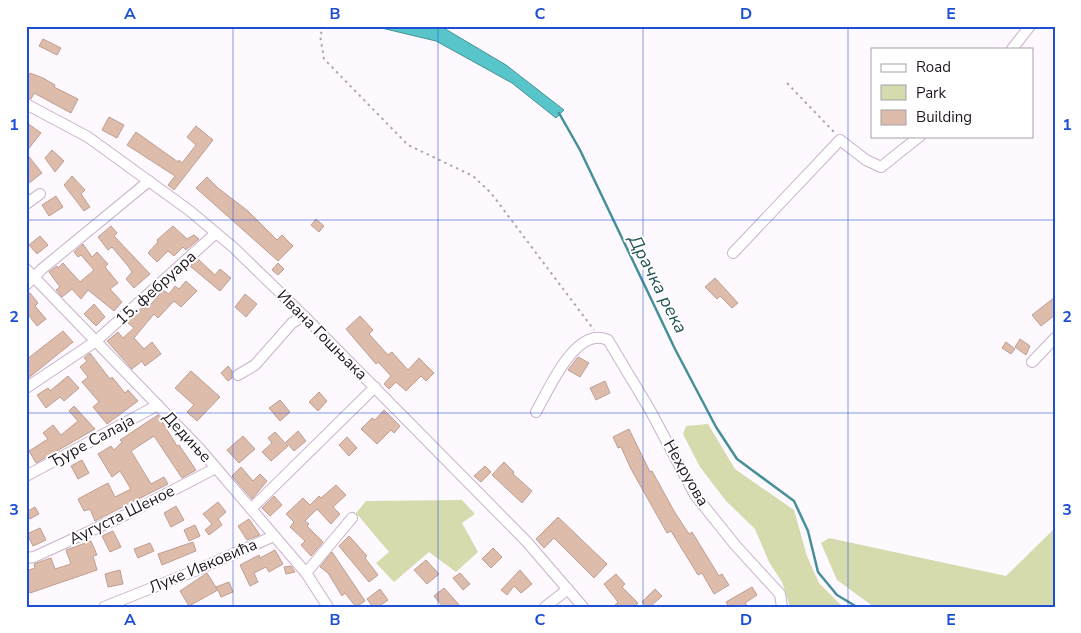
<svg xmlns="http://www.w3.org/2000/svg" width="1081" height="633" viewBox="0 0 1081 633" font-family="'Nunito Sans',sans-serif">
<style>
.green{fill:#d6dbad}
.water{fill:#57c5ca;stroke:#469197}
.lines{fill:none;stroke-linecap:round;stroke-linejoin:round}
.stream{stroke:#469197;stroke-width:2.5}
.building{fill:#debcab;stroke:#bf9e8e}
.minor-casing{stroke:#cab1cb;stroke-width:12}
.path{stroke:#ada7ad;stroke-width:2;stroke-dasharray:2.5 4;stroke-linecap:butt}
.minor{stroke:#fff;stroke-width:10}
.grid{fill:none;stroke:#1d4ed8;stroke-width:1;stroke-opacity:0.55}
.labels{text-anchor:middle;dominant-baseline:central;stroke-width:4;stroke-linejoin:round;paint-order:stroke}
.street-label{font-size:16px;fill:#201720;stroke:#fff}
.water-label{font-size:18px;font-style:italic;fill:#235355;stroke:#fff}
.neatline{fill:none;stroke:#1d4ed8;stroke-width:2}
.grid-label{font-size:16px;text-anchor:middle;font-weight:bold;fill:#1d4ed8}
</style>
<rect width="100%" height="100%" fill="#fef9fe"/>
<g class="green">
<path d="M708,424l27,45 59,41 13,46 12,27 24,24h-53l-8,-25 -13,-20 -14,-33 -29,-28 -26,-34 -17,-33 3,-8z"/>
<path d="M462,500l13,14 -13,9 16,29 -22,20 -27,-20 -35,30 -18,-19 13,-11 -33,-39 10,-12z"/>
<path d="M1055,528v79h-181l-37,-27 -16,-37 8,-5 177,38z"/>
</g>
<path class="water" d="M373,26l69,1 64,38 58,45 -8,8 -44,-35 -76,-42z"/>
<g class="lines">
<path class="stream" d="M559,113l21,37 95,199 41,78 21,32 57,42 14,30 10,41 19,23 20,12"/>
</g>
<g class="building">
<path d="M43,39l18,9 -4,7 -18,-9z"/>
<path d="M30,73l13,5 12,7 -1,2 24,12 -7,14 -37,-20 -3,6 -5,-2v-15z"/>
<path d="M109,117l15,8 -7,13 -15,-8z"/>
<path d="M26,122l15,11 -15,19z"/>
<path d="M196,126l17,14 -39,50 -6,-5 7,-9 -48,-31 9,-13 42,30 1,-2 3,3 14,-18 -9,-8z"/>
<path d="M52,150l12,11 -9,11 -10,-14z"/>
<path d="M26,153l16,20 -13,10 -3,-3z"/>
<path d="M72,176l13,14 -4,4 9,13 -6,4 -20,-26z"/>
<path d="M207,177l11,11 30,23 29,29 5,-5 11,11 -15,15 -82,-73z"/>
<path d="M56,196l7,11 -14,9 -7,-11z"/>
<path d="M316,219l8,7 -5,6 -8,-7z"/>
<path d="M111,226l6,7 -3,3 36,38 -16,14 -8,-9 6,-7 -4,-6 -16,-19 -4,3 -10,-13z"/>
<path d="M173,226l14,13 7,-4 5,4 -13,11 -3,-3 -9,9 -6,-5 -11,11 -9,-9 10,-11 -1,-2z"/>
<path d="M40,236l8,9 -11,9 -8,-9z"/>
<path d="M83,244l9,13 5,-5 11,12 -3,3 13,16 -8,6 12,13 -8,9 -26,-21 -7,9 -9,-10 -10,8 -6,-7 4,-3 -11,-15 8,-6 1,2 5,-5 17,19 14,-12 -13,-15 -3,2 -4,-5z"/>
<path d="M198,259l17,16 5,-6 11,9 -11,13 -30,-25z"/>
<path d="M278,263l6,6 -6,6 -6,-5z"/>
<path d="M715,278l23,25 -6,5 -12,-12 -3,3 -12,-12z"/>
<path d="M186,281l11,10 -16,16 -7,-6 -16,17 -4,-4 -20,24 10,11 8,-7 9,12 -16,12 -3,-5 -10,8 -25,-28 11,-9 5,6 11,-10 -7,-6 17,-15 3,2 16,-19 6,4 6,-8 4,3z"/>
<path d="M30,293l8,10 -3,3 11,13 -9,7 -11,-14v-16z"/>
<path d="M245,294l12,10 -11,13 -11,-10z"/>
<path d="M1055,297v18l-14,11 -9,-11z"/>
<path d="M94,304l11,13 -9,9 -12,-12z"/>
<path d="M360,316l13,14 -4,4 19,21 4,-3 16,18 11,-12 15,15 -8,8 -5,-5 -15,15 -10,-9 -7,7 -5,-5 7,-8 -13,-14 -2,2 -30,-35z"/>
<path d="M63,331l10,11 -47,38v-20z"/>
<path d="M1020,339l10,7 -4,9 -11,-8z"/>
<path d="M1006,342l9,7 -4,5 -9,-6z"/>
<path d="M90,353l20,26 2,-2 13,16 3,-3 10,11 -31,23 -14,-17 6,-5 -17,-20 6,-5 -8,-10 7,-6 -3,-3z"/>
<path d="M578,357l11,6 -9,14 -12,-7z"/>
<path d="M228,366l4,5v7l-4,3 -7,-8z"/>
<path d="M191,371l29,26 -23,24 -10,-9 7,-7 -19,-17z"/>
<path d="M68,376l11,12 -15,13 -4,-4 -14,11 -9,-13 11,-7 2,3z"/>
<path d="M605,381l5,12 -14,7 -6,-12z"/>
<path d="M319,392l8,9 -9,10 -9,-9z"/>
<path d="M280,400l10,12 -10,9 -11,-13z"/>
<path d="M74,406l21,23 -59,34 -7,-12 19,-12 -5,-6 10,-8 8,10 17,-14 -9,-10z"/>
<path d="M384,410l16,16 -6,7 -3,-3 -14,14 -16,-15 11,-11 3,2z"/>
<path d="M158,415l19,31 2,-1 17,25 -14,8 -28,-42 -23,15 20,33 13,-7 4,7 -73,37 -5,-12 -6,2 -6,-12 30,-16 7,14 16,-8 -11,-18 -8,6 -14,-23 13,-8 3,4 8,-8 -2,-2z"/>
<path d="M629,429l21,43 2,-1 22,40 15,23 3,-2 27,44 3,-2 7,11 -15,9 -12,-21 -4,2 -27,-44 -4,2 -36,-64 -10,-22 -3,1 -5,-11z"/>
<path d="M298,431l8,10 -12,10 -8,-9z"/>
<path d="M275,432l13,14 -17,15 -9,-9 10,-9 -4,-5z"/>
<path d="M243,436l12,13 -16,14 -12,-13z"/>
<path d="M347,437l10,11 -8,8 -10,-11z"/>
<path d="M82,460l7,13 -11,6 -7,-13z"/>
<path d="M504,462l10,10 -1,2 19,17 -10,12 -30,-28z"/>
<path d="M485,466l6,6 -10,10 -7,-6z"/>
<path d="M241,467l12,14 7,-7 7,7 -15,18 -20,-23z"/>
<path d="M336,485l10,10 -13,12 7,7 -9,10 -14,-15 -12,12 4,3 -2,2 16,16 -12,14 -10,-11 4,-4 -15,-14 4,-5 -8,-8 17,-16 7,7 9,-9 2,2z"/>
<path d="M274,496l8,9 -12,11 -8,-8z"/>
<path d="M218,502l8,10 -8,7 4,6 -13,10 -4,-5 7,-6 -9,-10z"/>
<path d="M176,506l8,14 -13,7 -7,-14z"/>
<path d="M35,507l4,7 -9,5 -4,-7z"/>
<path d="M558,517l49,47 -13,14 -40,-40 -10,10 -8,-9z"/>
<path d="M249,519l11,16 -13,5 -9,-14z"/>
<path d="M195,525l5,11 -11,5 -5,-11z"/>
<path d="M40,528l6,12 -13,6 -6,-12z"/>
<path d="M113,531l8,16 -11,5 -8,-16z"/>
<path d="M349,536l18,20 -2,2 13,17 -9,7 -30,-36z"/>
<path d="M91,541l6,14 -4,1 4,14 -67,23 -4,-7v-15l9,-3 -1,-4 17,-6 4,11 16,-5 -5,-14z"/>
<path d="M193,542l3,9 -34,14 -4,-11z"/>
<path d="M150,543l4,8 -16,7 -4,-9z"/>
<path d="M493,548l9,9 -11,11 -9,-9z"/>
<path d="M275,550l8,14 -14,8 -3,-5 -12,6 4,9 -8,4 -10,-21 19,-10 1,3z"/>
<path d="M332,552l33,49 -9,6 -11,-14 -3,3 -14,-23 -8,-6z"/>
<path d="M426,560l13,14 -12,10 -13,-14z"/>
<path d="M291,566l4,6 -9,2 -2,-7z"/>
<path d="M120,570l3,14 -15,3 -3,-13z"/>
<path d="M520,570l12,14 -11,9 -7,-7 -7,9 -6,-5z"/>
<path d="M207,573l10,16 -1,-2 13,-5 4,10 -12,5 -3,-7 -29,16 -9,-15z"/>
<path d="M460,573l10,11 -7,6 -10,-12z"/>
<path d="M616,574l9,10 -3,3 16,16 -3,4h-22l5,-5 -14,-18z"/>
<path d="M752,587l5,8 -12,8 3,4h-19l-3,-5z"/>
<path d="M444,588l9,10 8,9h-18l-9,-11z"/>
<path d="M380,589l8,11 -10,7h-5l-6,-8z"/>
<path d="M655,589l7,7 -12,11h-4l-4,-5z"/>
</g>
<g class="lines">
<defs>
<g id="minor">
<path d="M1012,49l18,-23"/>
<path d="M26,104l62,33 102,74 44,37 70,68 223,226 56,65"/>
<path d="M26,204l14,-10"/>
<path d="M733,253l107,-113 26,20 15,7 39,-31"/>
<path d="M26,269l173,179 107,125 22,34"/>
<path d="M26,285l16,-16 107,-88"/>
<path d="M1032,362l23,-24"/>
<path d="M238,375l17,-10 37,-42 12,-7"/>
<path d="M26,388l70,-47 120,-108"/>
<path d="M536,412c13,-23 40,-87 72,-72l42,70 45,85 41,51 44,48 2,13"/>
<path d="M26,476l132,-71"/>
<path d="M251,509l124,-122"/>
<path d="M26,558l8,-1 91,-42 91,-47"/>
<path d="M306,573l46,-55"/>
<path d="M104,607l93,-37 77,-34"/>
<path d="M545,607l23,-18"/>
</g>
</defs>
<use href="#minor" class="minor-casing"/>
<g class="path">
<path d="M325,26l-5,9 4,24 84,86 65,31 18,17 103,137"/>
<path d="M787,83l47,49"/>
</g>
<use href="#minor" class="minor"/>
</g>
<path class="grid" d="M233,26v581M438,26v581M643,26v581M848,26v581M26,220h1029M26,413h1029"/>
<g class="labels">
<g class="street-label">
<text transform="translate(156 288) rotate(-42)">15. фебруара</text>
<text transform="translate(322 335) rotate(45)">Ивана Гошњака</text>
<text transform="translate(187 437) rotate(47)">Дедиње</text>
<text transform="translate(92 441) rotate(-28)">Ђуре Салаја</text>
<text transform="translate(686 473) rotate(60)">Нехруова</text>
<text transform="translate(122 515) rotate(-26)">Аугуста Шеное</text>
<text transform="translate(203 566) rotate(-23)">Луке Ивковића</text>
</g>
<g class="water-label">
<text transform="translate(658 284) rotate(63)">Драчка река</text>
</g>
</g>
<rect width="1081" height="633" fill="none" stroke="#ffffff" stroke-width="55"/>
<rect x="871" y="48" width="162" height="90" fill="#ffffff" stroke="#a6a2a6"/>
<rect x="881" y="64" width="25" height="8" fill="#ffffff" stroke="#a6a2a6"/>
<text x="916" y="72" font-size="15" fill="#201720">Road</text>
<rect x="881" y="85" width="25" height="15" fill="#d6dbad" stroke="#a6a2a6"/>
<text x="916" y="98" font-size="15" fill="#201720">Park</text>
<rect x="881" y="110" width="25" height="15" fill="#debcab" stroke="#a6a2a6"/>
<text x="916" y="122" font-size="15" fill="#201720">Building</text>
<rect x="28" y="28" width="1026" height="578" class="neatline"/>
<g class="grid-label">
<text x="130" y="19">A</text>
<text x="335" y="19">B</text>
<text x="540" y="19">C</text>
<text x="746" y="19">D</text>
<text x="951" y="19">E</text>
<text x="14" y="130">1</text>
<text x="1067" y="130">1</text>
<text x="14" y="322">2</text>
<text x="1067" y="322">2</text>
<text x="14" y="515">3</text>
<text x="1067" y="515">3</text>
<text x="130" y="625">A</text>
<text x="335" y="625">B</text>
<text x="540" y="625">C</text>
<text x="746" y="625">D</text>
<text x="951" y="625">E</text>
</g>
</svg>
